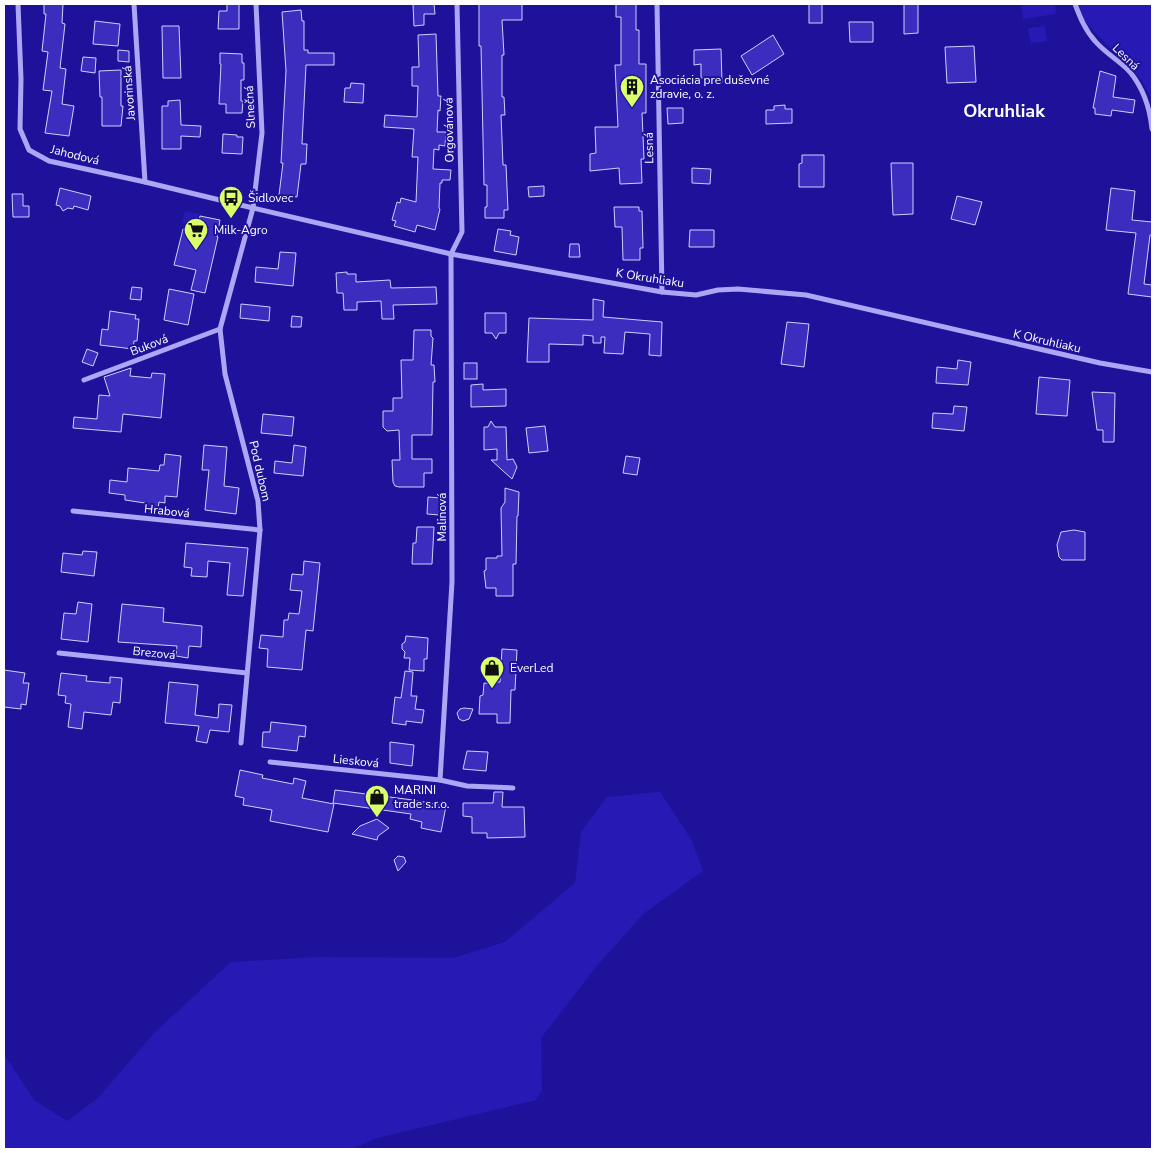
<svg xmlns="http://www.w3.org/2000/svg" width="1156" height="1153" viewBox="0 0 1156 1153" font-family="'Nunito Sans',sans-serif">
<style>
.green{fill:#271ab4}
.building{fill:#3b2dbd;stroke:#d2cefd}
.lines{fill:none;stroke-linecap:round;stroke-linejoin:round}
.minor{stroke:#aca6f4;stroke-width:5}
.labels{text-anchor:middle;dominant-baseline:central;stroke-width:4;stroke-linejoin:round;paint-order:stroke}
.street-label{font-size:12px;fill:#fff;stroke:#1f129a}
.poi-label{font-size:12px;fill:#fff;stroke:#1f129a;text-anchor:start}
.district-label{font-size:18px;font-weight:bold;fill:#fff;stroke:#1f129a}
</style>
<rect width="100%" height="100%" fill="#1f129a"/>
<g class="green">
<path d="M1021,4h34l1,10 -33,5z"/>
<path d="M1078,4h74v94l-13,-21 -53,-54z"/>
<path d="M1045,26l2,15 -16,2 -3,-15z"/>
<path d="M185,211l14,3 -3,12 -14,-3z"/>
<path d="M660,792l31,47 12,32 -60,43 -48,54 -54,70 1,52 -6,10 -159,38 -24,11h-349v-95l30,46 33,21 31,-23 57,-66 76,-70 86,-5 136,1 52,-16 70,-59 6,-51 26,-35z"/>
</g>
<g class="building">
<path d="M44,4h19l-1,19 3,1 -5,44 6,1 -4,35 12,2 -5,30 -24,-3 7,-42 -9,-1 5,-38 -6,-1 4,-37h-2z"/>
<path d="M227,4h12v25h-21l1,-18h8z"/>
<path d="M413,4h21l1,10h-11v11l-10,1z"/>
<path d="M479,4h43v16h-20l2,35h-2v42h2l1,18h-4l2,50h3l2,45h-4v8h-19v-11h2v-22h-3l-3,-139h-2z"/>
<path d="M616,4h20v26h3v34h7v49h-4l2,46h-3l1,24 -22,1 -1,-16 -29,3v-17l6,-1 -1,-26h23l-3,-62h6v-48h-5z"/>
<rect x="809" y="4" width="13" height="19"/>
<path d="M904,4h14v29l-14,1z"/>
<path d="M301,10l1,11h2v29h4v3h26v12h-28l-4,79h5l-1,20h-5l-4,33 -18,-2 4,-32h-2l5,-92 -4,-59z"/>
<path d="M95,21l25,3 -2,22 -25,-2z"/>
<path d="M849,22h24v20h-23z"/>
<path d="M162,26h17l2,52h-18z"/>
<path d="M436,34l2,62h3l-1,15 -2,-1 -1,22h9l-1,14 -6,-1v5l-5,-1 -1,20 18,1 -1,10h-8v3h-2l-1,25 1,1 -5,21 -18,-5 -2,7 -21,-6 2,-5 -4,-1 5,-18 3,1 1,-5 15,4 2,-45h-6l2,-28 -30,-2 1,-12 32,2 1,-31h-6v-19h7l-1,-32z"/>
<path d="M773,35l11,19 -32,21 -11,-19z"/>
<path d="M974,46l2,36 -29,1 -2,-36z"/>
<path d="M721,49l1,34 -15,1 -1,-6h-5v-14l-7,1v-15z"/>
<path d="M118,50l11,1v11l-11,-1z"/>
<path d="M220,53l22,1v9h2v17h-3v21h2l-1,12h-16v-9h-7l2,-40h-1z"/>
<path d="M83,57l13,1 -1,15 -14,-2z"/>
<path d="M121,70v36h2l-2,20h-19v-29h-2l-1,-26z"/>
<path d="M1100,71l16,5 -3,21 22,3 -2,13 -21,-3 -1,6 -16,-2v-6h-2z"/>
<path d="M351,83l13,1 -1,19 -19,-1 1,-14h5z"/>
<path d="M180,100l1,25 20,1 -1,11 -19,-1v13h-19v-43h6v-5z"/>
<path d="M785,105v4h7v14l-26,1v-14h8v-4z"/>
<path d="M667,108h16v15l-15,1z"/>
<path d="M223,134l14,1v2h6l-1,17 -20,-1z"/>
<path d="M802,155h22v32h-25v-23l3,-1z"/>
<path d="M891,163h22v51l-20,1z"/>
<path d="M692,168l19,1 -1,15 -18,-1z"/>
<path d="M544,186v10l-15,1 -1,-10z"/>
<path d="M60,188l31,8 -3,14 -14,-4 -1,3 -5,-1 -5,3 -3,-5 -4,-1z"/>
<path d="M1111,188l24,3 -3,29 20,2v13h-2l-6,49 8,1v12l-24,-3 8,-61 -30,-3z"/>
<path d="M12,194h11v12h6v11h-16z"/>
<path d="M957,196l25,6 -7,23 -24,-6z"/>
<path d="M614,207h25v4h3l1,37h-3v12h-17l-1,-33h-7z"/>
<path d="M200,216l20,4 -3,17h1l-13,56 -14,-3 5,-20 -22,-5 9,-36 14,4z"/>
<path d="M498,229l13,2 -1,4 9,2 -3,18 -22,-4z"/>
<path d="M690,230h24v17h-25z"/>
<path d="M570,244h9l1,13h-11z"/>
<path d="M280,252l16,1 -3,33 -38,-4 1,-15 22,2z"/>
<path d="M347,272v2h9v8l34,-2 1,8 45,-1 1,17 -44,1 1,14h-12l-1,-18 -24,1v8h-13l-1,-17h-6l-1,-20z"/>
<path d="M132,287l10,1 -1,12 -11,-1z"/>
<path d="M169,289l25,5 -6,31 -24,-5z"/>
<path d="M593,299l11,2 -1,16 59,5 -1,34 -12,-1 1,-21 -25,-2 -2,22 -19,-1 1,-16h-4v6h-8v-7l-10,-1v10l-34,-1v18h-22l2,-44 64,2z"/>
<path d="M241,304l29,3 -1,14 -29,-3z"/>
<path d="M110,311l26,4 -1,4h4l-2,22h-3l-1,8 -33,-4 2,-16 6,1z"/>
<path d="M485,313h21v20h-7l-3,6 -4,-6h-7z"/>
<path d="M292,316l10,1 -1,10h-10z"/>
<path d="M787,322l22,2 -5,43 -23,-3z"/>
<path d="M414,330h17v6l2,2 -2,27h3l1,17h-2l-1,53h-20v24h20v14h-8v14h-25l-4,-1 -2,-4 -1,-22h8l-1,-30 -12,1 -4,-4v-16h10v-13h9l-1,-38h12z"/>
<path d="M87,349l11,4 -5,13 -11,-4z"/>
<path d="M958,360l13,2 -3,23 -32,-2 1,-16 20,2z"/>
<rect x="464" y="363" width="13" height="16"/>
<path d="M131,368l-1,8 21,2 1,-5 13,1 -4,44 -38,-4 -2,18 -48,-4 1,-11 23,2 2,-24 11,1 -6,-19z"/>
<path d="M1039,377l31,3 -3,36 -31,-2z"/>
<path d="M483,384v6l23,-1v17l-35,1v-22z"/>
<path d="M1092,392l23,1 -1,49h-11v-12h-6z"/>
<path d="M954,406l13,1 -3,24 -32,-3 1,-15 20,1z"/>
<path d="M263,414l31,3 -2,19 -31,-3z"/>
<path d="M491,421l4,6h11l1,33 6,-1 4,8 -5,12 -21,-19h6v-11l-13,1v-23h4z"/>
<path d="M545,426l3,25 -19,2 -3,-25z"/>
<path d="M204,445l23,2 -3,39 15,2 -3,26 -31,-4 4,-40h-7z"/>
<path d="M294,445l12,2 -3,29 -29,-3 1,-12 17,2z"/>
<path d="M165,454l16,2 -4,41 -12,-1v7l-6,-1 -1,7 -13,-1v-5l-20,-3v-5l-16,-2 1,-13 17,2 1,-14 31,3 1,-6h4z"/>
<path d="M626,456l14,2 -3,17 -14,-2z"/>
<path d="M505,488l14,4 -1,24h-1l-1,48h-3v32h-17v-8h-10l-2,-17 2,-1v-12h11v-2h5l-1,-48 4,-6z"/>
<path d="M428,497l13,1 -1,17 -13,-1z"/>
<path d="M417,527h17l-2,37h-20l1,-21h3z"/>
<path d="M1074,530l11,2v28h-23l-3,-3 -2,-12 4,-13z"/>
<path d="M186,543l62,5 -5,48 -16,-1 3,-32 -22,-2 -1,16 -16,-1 1,-8 -8,-1z"/>
<path d="M83,551l14,1 -3,24 -33,-4 2,-19 19,2z"/>
<path d="M304,561l16,2 -7,68 -7,-1 -4,40 -35,-3 1,-18 -9,-1 2,-13 22,2 1,-17h4l1,-7 10,1 3,-23 -12,-1 2,-16 11,1z"/>
<path d="M78,602l14,2 -4,38 -27,-3 3,-26 12,1z"/>
<path d="M122,604l42,4 -1,14 39,4 -1,21 -12,-1 -1,12 -12,-2 1,-10 -59,-4z"/>
<path d="M406,636l22,2 -1,21h-3v12l-15,-1 1,-12h-6l1,-6 -3,-3v-5l3,-2z"/>
<path d="M502,649l15,1 -2,40h-4l-1,33h-13v-9h-18l1,-18 3,-1 1,-12 12,1 -1,-2h5z"/>
<path d="M4,670l21,3 -2,10h6l-3,22 -5,-1v5l-17,-2z"/>
<path d="M405,671l8,1 -2,24h6l-2,13 9,1 -2,13 -16,-2v4l-14,-2 3,-26 6,1z"/>
<path d="M61,673l26,3 -1,5 24,2v-6l12,1 -2,25 -7,-1 -2,13 -27,-3 -2,17 -14,-2 3,-23 -6,-1 1,-7 -8,-1z"/>
<path d="M169,682l29,3 -3,30 23,3 1,-14 13,1 -3,27 -19,-2 -3,13 -11,-2 3,-15 -34,-3z"/>
<path d="M464,708l9,1 -4,10 -6,2 -4,-2 -2,-6 3,-4z"/>
<path d="M271,722l35,4 -1,11 -6,-1 -2,15 -35,-4 1,-15h7z"/>
<path d="M390,742l24,3 -2,21 -22,-3z"/>
<path d="M467,751l21,1 -2,19 -23,-2z"/>
<path d="M240,770l23,5 -1,3 31,6 1,-6 12,3 -4,17 32,6 -6,28 -58,-11 2,-11 -29,-5 1,-7 -9,-2z"/>
<path d="M335,790l78,10 33,6 -5,26 -20,-4 1,-6 -12,-3 1,-5 -78,-11z"/>
<path d="M494,792h9l-1,15h22l1,30 -38,1v-5h-15v-16l-9,-1v-13h30z"/>
<path d="M377,819l12,9 -11,8 -1,4 -25,-6 8,-8z"/>
<path d="M398,856l6,1 2,5 -8,9 -4,-11z"/>
</g>
<g class="lines">
<g class="minor">
<path d="M18,4l3,75 -1,50 9,21 20,11 96,21 108,26 198,46 211,38 34,3 22,-5 20,-1 68,6 294,68 52,9"/>
<path d="M134,4l11,178"/>
<path d="M657,4l5,288"/>
<path d="M1075,4c5,13 10,26 20,37 10,12 25,20 35,31 13,16 20,37 22,57"/>
<path d="M84,380l136,-51"/>
<path d="M73,511l187,19"/>
<path d="M59,653l188,20"/>
<path d="M241,743l19,-213 -2,-29 -33,-127 -5,-45 33,-121 9,-75 -6,-129"/>
<path d="M270,762l170,18 27,6 46,2"/>
<path d="M440,780l12,-198 -1,-328 11,-22 -5,-228"/>
</g>
</g>
<defs>
<symbol id="building-pin" viewBox="-11 -11 22 30"><path d="M0 17L-7.5 6A9.5 9.5 0 1 1 7.5 6Z" fill="#daff68" stroke="#1f129a"/><path d="M-4-6H4V6H1V3H-1V6H-4ZM-2.5-4.3h1.7v1.8h-1.7ZM.8-4.3h1.7v1.8H.8ZM-2.5-1h1.7V.8h-1.7ZM.8-1h1.7V.8H.8Z" fill="#111"/></symbol>
<symbol id="bus-pin" viewBox="-11 -11 22 30"><path d="M0 17L-7.5 6A9.5 9.5 0 1 1 7.5 6Z" fill="#daff68" stroke="#1f129a"/><path d="M-5-6H5V4H4V6H2V4H-2V6H-4V4H-5ZM-3.5-4V0h7V-4ZM-3.5 1.2v1.5H-2V1.2ZM2 1.2v1.5H3.5V1.2Z" fill="#111"/></symbol>
<symbol id="supermarket-pin" viewBox="-11 -11 22 30"><path d="M0 17L-7.5 6A9.5 9.5 0 1 1 7.5 6Z" fill="#daff68" stroke="#1f129a"/><path d="M-6-5.5h2.5l.6 2H6L4.5 2H-2.5L-4.4-4H-6ZM-1.5 3.2a1.3 1.3 0 1 0 .1 0ZM3 3.2a1.3 1.3 0 1 0 .1 0Z" fill="#111"/></symbol>
<symbol id="shop-pin" viewBox="-11 -11 22 30"><path d="M0 17L-7.5 6A9.5 9.5 0 1 1 7.5 6Z" fill="#daff68" stroke="#1f129a"/><path d="M-5-2.5h2.3a2.7 3.5 0 0 1 5.4 0H5L5.5 6h-11ZM-1.5-2.5h3a1.5 2.3 0 0 0-3 0Z" fill="#111"/></symbol>
</defs>
<g fill-rule="evenodd">
<use href="#building-pin" x="618" y="73" width="28" height="38"/>
<use href="#bus-pin" x="217" y="184" width="28" height="38"/>
<use href="#supermarket-pin" x="182" y="216" width="28" height="38"/>
<use href="#shop-pin" x="478" y="654" width="28" height="38"/>
<use href="#shop-pin" x="363" y="783" width="28" height="38"/>
</g>
<g class="labels">
<g class="street-label">
<text transform="translate(1126 57) rotate(44)">Lesná</text>
<text transform="translate(129 93) rotate(-94)">Javorinská</text>
<text transform="translate(250 107) rotate(-93)">Slnečná</text>
<text transform="translate(449 130) rotate(-91)">Orgovánová</text>
<text transform="translate(649 148) rotate(-91)">Lesná</text>
<text transform="translate(75 155) rotate(14)">Jahodová</text>
<text transform="translate(650 278) rotate(9)">K Okruhliaku</text>
<text transform="translate(1047 341) rotate(13)">K Okruhliaku</text>
<text transform="translate(149 345) rotate(-21)">Buková</text>
<text transform="translate(260 471) rotate(77)">Pod dubom</text>
<text transform="translate(167 511) rotate(6)">Hrabová</text>
<text transform="translate(442 517) rotate(-90)">Malinová</text>
<text transform="translate(154 653) rotate(6)">Brezová</text>
<text transform="translate(356 761) rotate(6)">Liesková</text>
</g>
<g class="poi-label">
<text x="650" y="80">Asociácia pre duševné<tspan x="650" dy="14">zdravie, o. z.</tspan></text>
<text x="248" y="198">Šidlovec</text>
<text x="214" y="230">Milk-Agro</text>
<text x="510" y="668">EverLed</text>
<text x="394" y="790">MARINI<tspan x="394" dy="14">trade s.r.o.</tspan></text>
</g>
<g class="district-label">
<text x="1004" y="111">Okruhliak</text>
</g>
</g>
<rect width="1156" height="1153" fill="none" stroke="#ffffff" stroke-width="10"/>
</svg>
